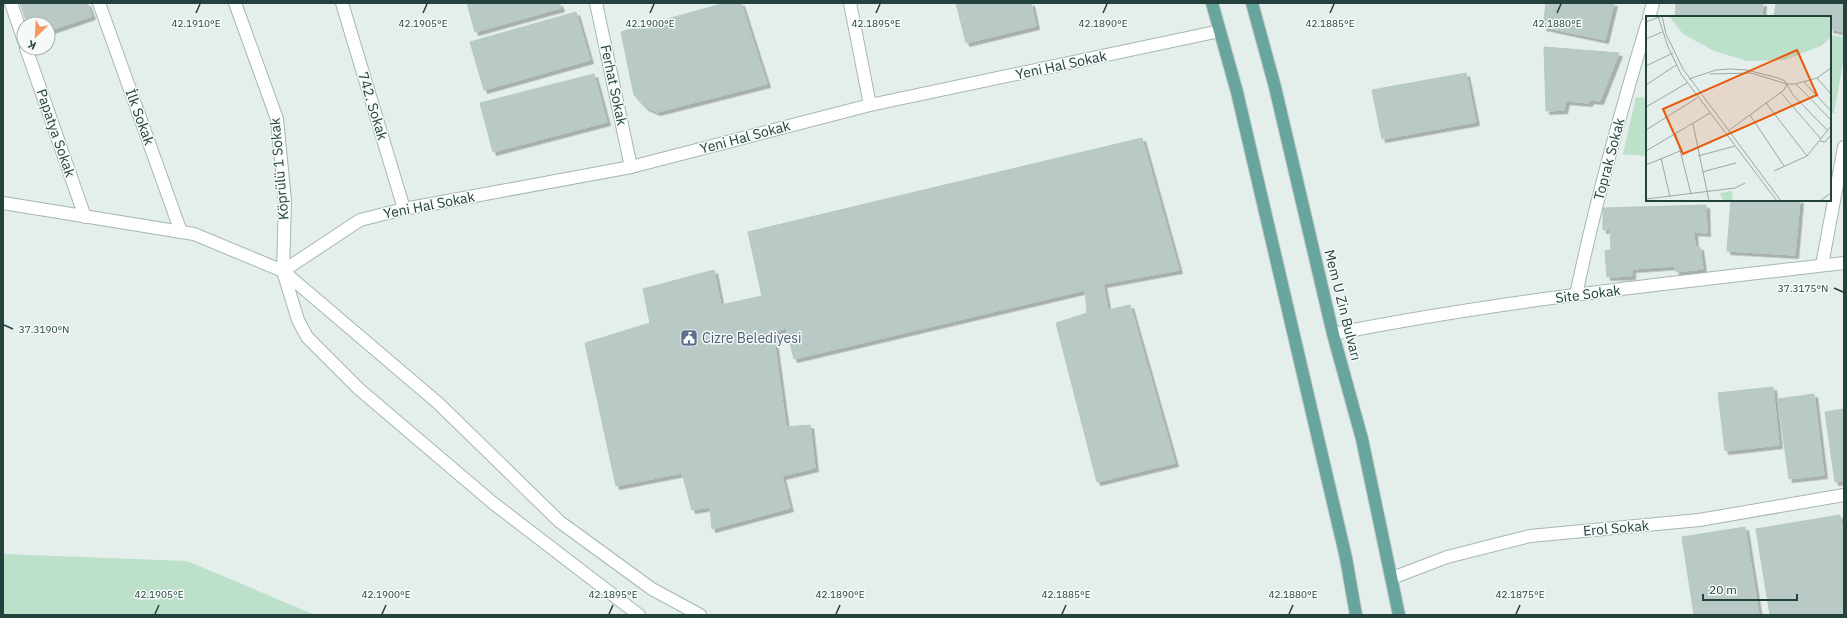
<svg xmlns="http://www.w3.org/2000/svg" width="1847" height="618" viewBox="0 0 1847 618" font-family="'IBM Plex Sans',sans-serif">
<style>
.green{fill:#bde0cb}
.building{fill:#b9c9c5;stroke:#b6c8c4;filter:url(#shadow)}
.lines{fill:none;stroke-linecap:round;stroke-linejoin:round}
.minor-casing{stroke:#a6b7b3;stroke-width:14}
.tertiary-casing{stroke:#a6b7b3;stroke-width:14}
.primary-casing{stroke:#c1cac9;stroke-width:14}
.minor{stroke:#fff;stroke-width:12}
.tertiary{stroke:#fff;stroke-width:12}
.primary{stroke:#67a59e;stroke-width:12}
.ticks{fill:none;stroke:#23413d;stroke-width:1.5}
.labels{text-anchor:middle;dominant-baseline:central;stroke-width:3;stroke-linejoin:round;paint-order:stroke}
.street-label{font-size:14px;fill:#23413d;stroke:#f5faf9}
.service-label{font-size:14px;fill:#4e5e75;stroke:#f5faf9;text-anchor:start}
.inset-road{fill:none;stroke:#97a9a5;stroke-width:1}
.view{fill:#e8590c;fill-opacity:0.15;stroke:#e8590c;stroke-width:2}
.inset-edge{fill:none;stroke:#23413d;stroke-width:2}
.ticks-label{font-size:10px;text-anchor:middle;fill:#23413d;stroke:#f5faf9;stroke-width:3;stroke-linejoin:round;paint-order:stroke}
</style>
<defs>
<filter id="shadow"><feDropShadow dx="3.5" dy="3.5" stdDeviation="0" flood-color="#0004"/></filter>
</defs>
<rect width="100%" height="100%" fill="#e4eeeb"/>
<g class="green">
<path d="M1830,35l14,2v20l-10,56h-4z"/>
<path d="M1636,97l11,1v58l-24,-2z"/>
<path d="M3,554l184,7 128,54h-312z"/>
</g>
<g class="building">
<path d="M20,3h67l5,13 -44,15v-7h-21z"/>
<path d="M467,3h92l2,5 -86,24z"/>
<path d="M725,3h16l26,81 -110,28 -12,-5 -11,-12 -13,-63z"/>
<path d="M956,3h75l5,23 -70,17z"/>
<path d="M1546,3h68l-9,37 -62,-13z"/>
<path d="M1676,3h87l-1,14h-87z"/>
<path d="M1776,3h68v29l-14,-3v-12h-56z"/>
<path d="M576,12l14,48 -106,30 -14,-48z"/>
<path d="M1544,47l75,6 -19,48 -10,-1 -1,3 -23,-2 -2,9 -18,1z"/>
<path d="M1466,73l10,49 -94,17 -10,-49z"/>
<path d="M594,74l13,48 -114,30 -13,-49z"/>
<path d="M1142,138l37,132 -76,14 5,26 22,-5 45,158 -78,19 -41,-159 31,-10 -2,-23 -291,69 -8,-31 -13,4 13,95 24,-2 5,43 -33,8 8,32 -78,21 -2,-22 -18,3 -10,-37 -66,13 -31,-143 65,-20 -7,-34 71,-19 7,35 41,-9 -14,-64z"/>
<path d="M1731,200h69l-5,55 -68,-4z"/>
<path d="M1706,205l1,28 -13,-1 1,15h5l3,22 -27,3 -1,-6 -43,3v7l-25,1 -2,-26 6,-1 -1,-21 -7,1v-22z"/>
<path d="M1773,387l6,58 -54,6 -7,-58z"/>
<path d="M1814,394l10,81 -35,4 -11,-80z"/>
<path d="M1844,409v72l-9,1 -10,-70z"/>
<path d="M1840,515l4,23v77h-74l-14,-86z"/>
<path d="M1745,527l14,88h-65l-12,-78z"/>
</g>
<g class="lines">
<defs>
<g id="minor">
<path d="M11,3l13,38"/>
<path d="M99,3l82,229"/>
<path d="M235,3l42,116 8,82 -2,70"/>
<path d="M342,3l62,206"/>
<path d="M596,3l35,164"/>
<path d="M850,3l20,102"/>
<path d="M1649,17l4,-14"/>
<path d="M26,48l59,169"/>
<path d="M1822,265l22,-118"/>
<path d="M283,271l77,-51 44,-11 227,-42 239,-62 350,-74"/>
<path d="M1576,295c19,-92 44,-181 71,-271"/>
<path d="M1333,334c169,-34 340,-51 511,-71"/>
<path d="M1392,578l55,-21 83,-21 169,-16 145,-25"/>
</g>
<g id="tertiary">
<path d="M3,203l191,31 89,37 155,132 122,119 92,67 48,26"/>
<path d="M283,271l15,49 9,17 52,52 134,114 146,112"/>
</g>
<g id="primary">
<path d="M1212,3l25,89 109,466 10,57"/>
<path d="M1252,3l23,84 58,247 29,105 37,176"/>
</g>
</defs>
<use href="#minor" class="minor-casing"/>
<use href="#tertiary" class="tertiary-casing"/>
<use href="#primary" class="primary-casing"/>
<use href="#minor" class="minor"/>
<use href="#tertiary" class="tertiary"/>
<use href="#primary" class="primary"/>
</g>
<path class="ticks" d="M196,13l4,-9M423,13l4,-9M650,13l4,-9M876,13l4,-9M1103,13l4,-9M1330,13l4,-9M1557,13l4,-9M1834,288l9,4M4,325l9,4M155,614l4,-9M382,614l4,-9M609,614l4,-9M836,614l4,-9M1062,614l4,-9M1289,614l4,-9M1516,614l4,-9"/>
<defs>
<symbol id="civic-square" viewBox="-11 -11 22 22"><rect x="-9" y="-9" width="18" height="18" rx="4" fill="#5c6f8a" stroke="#f5faf9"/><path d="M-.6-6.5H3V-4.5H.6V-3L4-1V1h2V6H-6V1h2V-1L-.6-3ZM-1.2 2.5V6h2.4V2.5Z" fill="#fff"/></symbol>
</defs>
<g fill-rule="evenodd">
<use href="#civic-square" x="679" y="328" width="20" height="20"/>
</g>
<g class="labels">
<g class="street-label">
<text transform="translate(1061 65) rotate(-12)">Yeni Hal Sokak</text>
<text transform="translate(614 85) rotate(78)">Ferhat Sokak</text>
<text transform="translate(373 106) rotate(73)">742. Sokak</text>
<text transform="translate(140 117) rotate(70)">İlk Sokak</text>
<text transform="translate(56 133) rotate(71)">Papatya Sokak</text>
<text transform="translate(745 137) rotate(-15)">Yeni Hal Sokak</text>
<text transform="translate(1609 159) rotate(-75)">Toprak Sokak</text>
<text transform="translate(279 169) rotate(-95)">Köprülü 1 Sokak</text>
<text transform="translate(429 205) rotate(-11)">Yeni Hal Sokak</text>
<text transform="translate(1588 294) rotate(-7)">Site Sokak</text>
<text transform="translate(1343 305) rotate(76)">Mem U Zin Bulvarı</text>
<text transform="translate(1616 528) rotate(-5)">Erol Sokak</text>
</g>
<g class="service-label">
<text x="702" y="338">Cizre Belediyesi</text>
</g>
</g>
<g transform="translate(1646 16)">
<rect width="185" height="185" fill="#e4eeeb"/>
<path d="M23,0h162v21l-10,9 -36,14 -38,1 -33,-10 -31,-17zM86,175l1,10h-9l-4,-8z" fill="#bde0cb"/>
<path class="inset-road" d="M12,0l10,31 13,27 96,127M16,0l4,18 17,35 98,132M0,6l13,-5M0,23l16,-7M0,50l27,-13M64,58l41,-1 36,11h8l22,-6 14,-10M171,62l14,16M43,63l27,-9 14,-1 17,1 31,8 7,3 8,14 35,36M158,66l27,29M150,68l35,36M0,69l30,-20M135,77l40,46M120,87l41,53M0,91l41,-24M104,99l34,51M47,108l16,77M0,114l51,-32M82,115l56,-41 3,-6M30,118l15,60M174,125l5,1 6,-7M0,135l64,-38M52,140l37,-10M15,142l9,39M0,149l34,-14M128,155l33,-15 24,-30M56,156l34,-9M0,183l89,-11 10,-5M174,185l11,-8"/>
<path class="view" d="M151,34l20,45 -134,59 -20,-45z"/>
<rect width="185" height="185" class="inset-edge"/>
</g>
<g class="ticks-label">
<text x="423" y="27">42.1905°E</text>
<text x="650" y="27">42.1900°E</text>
<text x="876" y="27">42.1895°E</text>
<text x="1103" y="27">42.1890°E</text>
<text x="1330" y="27">42.1885°E</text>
<text x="1557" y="27">42.1880°E</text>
<text x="196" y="27">42.1910°E</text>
<text x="1803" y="292">37.3175°N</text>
<text x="44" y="333">37.3190°N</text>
<text x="159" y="598">42.1905°E</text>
<text x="386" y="598">42.1900°E</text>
<text x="613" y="598">42.1895°E</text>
<text x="840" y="598">42.1890°E</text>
<text x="1066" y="598">42.1885°E</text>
<text x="1293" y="598">42.1880°E</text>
<text x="1520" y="598">42.1875°E</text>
</g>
<rect width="1847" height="618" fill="none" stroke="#23413d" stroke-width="8"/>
<g transform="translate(36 36) rotate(204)"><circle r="19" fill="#f5faf9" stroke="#a1b0ae"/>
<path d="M0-3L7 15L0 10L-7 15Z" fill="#f7975a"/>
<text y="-6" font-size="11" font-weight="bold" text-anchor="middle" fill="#23413d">K</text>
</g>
<path d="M1703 594v6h94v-6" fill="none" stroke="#23413d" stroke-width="2"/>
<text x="1709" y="594" font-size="12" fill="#23413d" stroke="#f5faf9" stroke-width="3" paint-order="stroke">20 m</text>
</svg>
